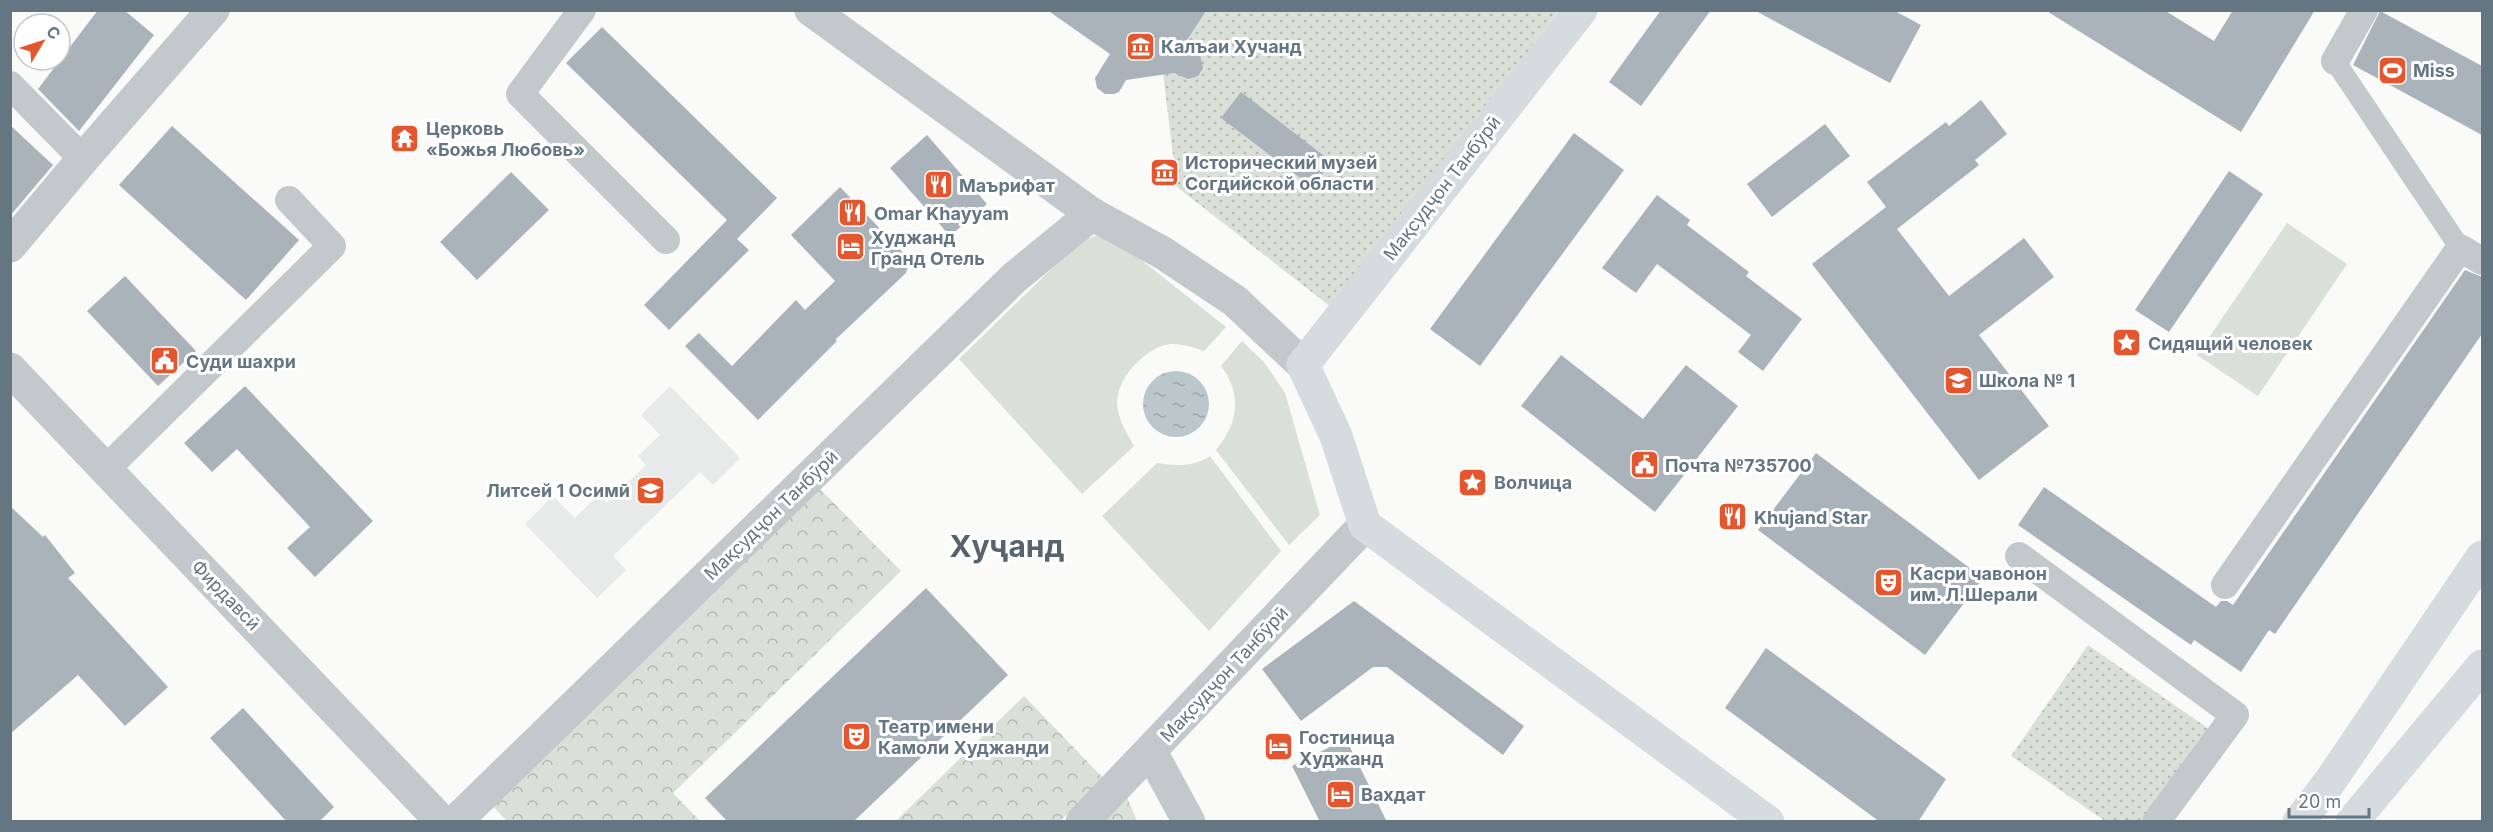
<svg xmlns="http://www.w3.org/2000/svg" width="2493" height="832" viewBox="0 0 2493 832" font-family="Inter,sans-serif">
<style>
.built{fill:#e8e9e9}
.grass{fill:#dadfd7}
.forest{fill:url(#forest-crowns)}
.park{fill:url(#park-dots)}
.water{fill:url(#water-ripples)}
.building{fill:#aab3b9}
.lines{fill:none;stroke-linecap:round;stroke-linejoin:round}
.pedestrian{stroke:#c3c8cc;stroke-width:21}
.minor{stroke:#c3c8cc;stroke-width:28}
.tertiary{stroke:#c3c8cc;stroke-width:33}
.secondary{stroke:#d6dbdf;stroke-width:33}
.primary{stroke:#d6dbdf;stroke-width:33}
.labels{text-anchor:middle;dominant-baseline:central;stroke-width:6;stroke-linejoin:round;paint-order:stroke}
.poi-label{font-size:18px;font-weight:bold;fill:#657683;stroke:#fff;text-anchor:start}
.street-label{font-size:18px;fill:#657683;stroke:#fff}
.town-label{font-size:30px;font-weight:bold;fill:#57646e;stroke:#fff}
</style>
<defs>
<pattern id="forest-crowns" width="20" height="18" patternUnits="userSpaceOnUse" patternTransform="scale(1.5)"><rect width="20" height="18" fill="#dadfd7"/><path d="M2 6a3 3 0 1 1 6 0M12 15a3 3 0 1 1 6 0" fill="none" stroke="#b4b9b4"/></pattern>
<pattern id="park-dots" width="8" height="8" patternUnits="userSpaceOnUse" patternTransform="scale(1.5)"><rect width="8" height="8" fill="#dadfd7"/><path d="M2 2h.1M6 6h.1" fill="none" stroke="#b4b9b4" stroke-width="1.8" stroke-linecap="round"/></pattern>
<pattern id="water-ripples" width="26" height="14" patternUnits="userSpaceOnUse" patternTransform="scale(1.5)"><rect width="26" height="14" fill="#bbc7cb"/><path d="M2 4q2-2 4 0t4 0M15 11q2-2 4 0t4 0" fill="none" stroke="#9ca6aa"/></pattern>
</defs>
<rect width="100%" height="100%" fill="#fafaf8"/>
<path class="built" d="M670,386l70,72 -27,27 -13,-13 -87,84 13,14 -29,28 -72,-74 28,-28 22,22 23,-22 9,7 39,-38 -8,-9 22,-21 -19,-20z"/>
<g class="grass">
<path d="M2287,223l60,41 -89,132 -61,-41z"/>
<path d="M1101,234l10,2 115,91 -22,24c-13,-4 -28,-10 -42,-5 -21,8 -44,32 -45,56 0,16 10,31 17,44l-52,48 -123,-135 121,-118z"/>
<path d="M1242,341l22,21 21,31 35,122 -31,30 -73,-95c22,-27 27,-55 5,-84z"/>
<path d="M1210,456l71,95 -72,80 -107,-115 55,-53c18,3 37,4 53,-7z"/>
</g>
<g class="forest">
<path d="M814,483l87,88 -228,222 27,28h-193l-19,-20z"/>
<path d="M1024,696l80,83 -44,42 -165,1z"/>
<path d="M1121,783l16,38 -54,1z"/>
</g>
<g class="park">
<path d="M1207,11h352l-228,296 -154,-120 -14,-113z"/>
<path d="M2088,645l121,84 -64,92h-40l-94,-65z"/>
</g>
<circle class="water" cx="1176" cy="404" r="33"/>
<g class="building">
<path d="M98,10h26l30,25 -75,96 -41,-42z"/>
<path d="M1047,10h160l-22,33 15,11 3,14 -5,8 -10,3 -14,-6 -48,7 -7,12 -5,2h-9l-8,-6 -2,-10 15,-24z"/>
<path d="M1661,10h50l-70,96 -32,-24z"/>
<path d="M1754,10h139l28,15 -31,58z"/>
<path d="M2045,10h119l50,31 19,-31h82l-74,122z"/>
<path d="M2380,11l102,55v69l-129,-70z"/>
<path d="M602,27l175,171 -40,41 12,11 -80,80 -25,-25 83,-85 -161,-157z"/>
<path d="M1241,92l91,70 -20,25 -91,-69z"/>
<path d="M1981,100l26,34 -32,26 4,5 -82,64 52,67 75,-58 30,39 -75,58 70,91 -70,54 -167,-216 74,-57 -19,-25 79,-60 3,4z"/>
<path d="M1825,124l25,32 -78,61 -25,-33z"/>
<path d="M10,125l43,40 -43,51z"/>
<path d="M172,126l127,114 -53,60 -127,-115z"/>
<path d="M1574,133l50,37 -144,196 -50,-37z"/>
<path d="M927,135l60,69 -37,32 -60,-68z"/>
<path d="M2229,171l34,23 -94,138 -34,-22z"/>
<path d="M511,172l38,38 -72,70 -37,-38z"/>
<path d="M840,187l70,73 -4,13 -71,67 2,1 -79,79 -73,-74 14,-13 33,33 64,-66 9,10 30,-29 -44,-46z"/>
<path d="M1657,195l33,25 -3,5 62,47 -3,4 56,43 -39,52 -25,-19 13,-17 -94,-71 -21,29 -34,-25z"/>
<path d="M2465,270l17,7v57l-207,300 -6,-4 -28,42 -47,-32 -3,5 -173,-120 26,-38 172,120 5,-6h6l6,4z"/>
<path d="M125,276l71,75 -38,35 -71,-75z"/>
<path d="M1561,355l82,64 43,-54 52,41 -83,106 -134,-106z"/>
<path d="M245,386l128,135 -58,56 -28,-29 23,-21 -73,-78 -25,23 -28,-29z"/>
<path d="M1816,453l167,125 -58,77 -167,-125z"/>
<path d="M10,506l33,31 2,-2 30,38 -7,5 100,109 -43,39 -47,-51 -68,59z"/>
<path d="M926,588l82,87 -155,147h-125l-23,-24z"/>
<path d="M1354,601l170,125 -21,29 -116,-88h-14l-72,54 -39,-52z"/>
<path d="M1766,648l180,131 -28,43h-38l-155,-114z"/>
<path d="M243,708l91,99 -15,15h-32l-77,-84z"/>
<path d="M1346,739l41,83h-67l-28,-56z"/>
</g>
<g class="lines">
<path class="pedestrian" d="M2335,61l125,187"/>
<g class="minor">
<path d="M582,10l-62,84 146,146"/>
<path d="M2335,61l29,-51"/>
<path d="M10,85l73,74"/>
<path d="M106,469l226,-223 -43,-46"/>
<path d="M2019,556l216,159 -79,107"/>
<path d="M2225,585l235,-337 22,13"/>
</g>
<g class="tertiary">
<path d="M811,10l281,204 71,39 72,48 68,64"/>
<path d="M10,246l73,-87 130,-149"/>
<path d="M10,369l432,453"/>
<path d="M1151,752l38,70"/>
<path d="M455,822l559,-544 78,-64"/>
<path d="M1082,822l283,-297"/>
</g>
<path class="secondary" d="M1581,10l-278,355 33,71 29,89 403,297"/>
<g class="primary">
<path d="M2299,822l32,-42 151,-223"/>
<path d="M2352,822l130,-156"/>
</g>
</g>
<defs>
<symbol id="museum-square" viewBox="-11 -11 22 22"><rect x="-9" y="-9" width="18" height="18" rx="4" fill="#e4572e" stroke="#fff"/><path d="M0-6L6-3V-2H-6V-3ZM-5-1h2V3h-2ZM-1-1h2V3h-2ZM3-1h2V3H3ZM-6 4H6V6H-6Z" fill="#fff"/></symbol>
<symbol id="stadium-square" viewBox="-11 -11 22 22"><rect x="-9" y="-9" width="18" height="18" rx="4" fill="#e4572e" stroke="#fff"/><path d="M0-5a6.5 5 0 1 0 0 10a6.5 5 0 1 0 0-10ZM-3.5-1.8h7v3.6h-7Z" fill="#fff"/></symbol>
<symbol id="temple-square" viewBox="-11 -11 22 22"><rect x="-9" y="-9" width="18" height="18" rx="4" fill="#e4572e" stroke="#fff"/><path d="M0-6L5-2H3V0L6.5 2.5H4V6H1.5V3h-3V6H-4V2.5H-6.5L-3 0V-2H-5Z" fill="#fff"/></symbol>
<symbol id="restaurant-square" viewBox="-11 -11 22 22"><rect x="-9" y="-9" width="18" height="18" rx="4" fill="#e4572e" stroke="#fff"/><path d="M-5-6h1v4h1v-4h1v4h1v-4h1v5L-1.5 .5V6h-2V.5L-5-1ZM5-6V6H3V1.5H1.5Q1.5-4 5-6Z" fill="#fff"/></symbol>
<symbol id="hotel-square" viewBox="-11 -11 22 22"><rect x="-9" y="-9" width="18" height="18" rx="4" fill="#e4572e" stroke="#fff"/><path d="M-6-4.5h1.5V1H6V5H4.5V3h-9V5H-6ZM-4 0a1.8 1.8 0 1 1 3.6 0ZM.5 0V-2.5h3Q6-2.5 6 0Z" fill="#fff"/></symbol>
<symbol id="sight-square" viewBox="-11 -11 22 22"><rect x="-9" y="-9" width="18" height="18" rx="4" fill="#e4572e" stroke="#fff"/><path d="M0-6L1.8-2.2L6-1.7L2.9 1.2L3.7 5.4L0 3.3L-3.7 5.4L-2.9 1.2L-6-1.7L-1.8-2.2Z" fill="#fff"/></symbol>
<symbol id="civic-square" viewBox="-11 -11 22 22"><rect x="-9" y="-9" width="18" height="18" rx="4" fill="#e4572e" stroke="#fff"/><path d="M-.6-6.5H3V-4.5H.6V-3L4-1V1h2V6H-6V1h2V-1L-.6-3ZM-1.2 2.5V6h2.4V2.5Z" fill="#fff"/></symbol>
<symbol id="school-square" viewBox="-11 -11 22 22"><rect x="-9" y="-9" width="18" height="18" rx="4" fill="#e4572e" stroke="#fff"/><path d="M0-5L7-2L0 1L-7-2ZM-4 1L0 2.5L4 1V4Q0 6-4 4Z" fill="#fff"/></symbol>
<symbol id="theatre-square" viewBox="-11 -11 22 22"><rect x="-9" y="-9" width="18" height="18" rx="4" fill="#e4572e" stroke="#fff"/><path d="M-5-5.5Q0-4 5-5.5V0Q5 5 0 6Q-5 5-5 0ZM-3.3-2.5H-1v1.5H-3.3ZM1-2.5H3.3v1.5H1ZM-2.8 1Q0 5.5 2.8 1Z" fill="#fff"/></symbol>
</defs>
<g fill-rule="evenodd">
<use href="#museum-square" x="1124" y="30" width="33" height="33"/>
<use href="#stadium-square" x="2376" y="54" width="33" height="33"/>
<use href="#temple-square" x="388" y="122" width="33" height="33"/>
<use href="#museum-square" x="1148" y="156" width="33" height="33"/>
<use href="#restaurant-square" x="922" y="168" width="33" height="33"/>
<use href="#restaurant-square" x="836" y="196" width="33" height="33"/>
<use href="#hotel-square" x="834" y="230" width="33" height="33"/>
<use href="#sight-square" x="2110" y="326" width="33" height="33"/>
<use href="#civic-square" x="148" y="344" width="33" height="33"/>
<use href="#school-square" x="1942" y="364" width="33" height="33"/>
<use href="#civic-square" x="1628" y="448" width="33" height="33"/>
<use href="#sight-square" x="1456" y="466" width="33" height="33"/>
<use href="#school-square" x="634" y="474" width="33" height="33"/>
<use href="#restaurant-square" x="1716" y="500" width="33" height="33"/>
<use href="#theatre-square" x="1872" y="566" width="33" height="33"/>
<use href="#theatre-square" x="840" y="720" width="33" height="33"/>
<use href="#hotel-square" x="1262" y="730" width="33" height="33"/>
<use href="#hotel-square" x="1324" y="778" width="33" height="33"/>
</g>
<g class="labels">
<g class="poi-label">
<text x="1161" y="46">Калъаи Хучанд</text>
<text x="2413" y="70">Miss</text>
<text x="426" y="128">Церковь<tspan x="426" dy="21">«Божья Любовь»</tspan></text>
<text x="1185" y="162">Исторический музей<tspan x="1185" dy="21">Согдийской области</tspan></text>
<text x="959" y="185">Маърифат</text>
<text x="874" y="213">Omar Khayyam</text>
<text x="871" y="237">Худжанд<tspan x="871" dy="21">Гранд Отель</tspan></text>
<text x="2148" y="343">Сидящий человек</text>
<text x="186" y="361">Суди шахри</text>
<text x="1979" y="380">Школа № 1</text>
<text x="1665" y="465">Почта №735700</text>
<text x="1494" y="482">Волчица</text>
<text x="630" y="490" text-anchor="end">Литсей 1 Осимӣ</text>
<text x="1754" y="517">Khujand Star</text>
<text x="1910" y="573">Касри чавонон<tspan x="1910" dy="21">им. Л.Шерали</tspan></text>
<text x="878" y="726">Театр имени<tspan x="878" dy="21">Камоли Худжанди</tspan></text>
<text x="1299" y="737">Гостиница<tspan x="1299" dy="21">Худжанд</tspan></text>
<text x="1361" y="794">Вахдат</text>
</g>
<g class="street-label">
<text transform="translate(1442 188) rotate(-52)">Мақсудҷон Танбӯрӣ</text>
<text transform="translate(771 515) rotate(-44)">Мақсудҷон Танбӯрӣ</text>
<text transform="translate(226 595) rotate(46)">Фирдавсӣ</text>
<text transform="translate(1224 674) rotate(-47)">Мақсудҷон Танбӯрӣ</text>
</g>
<g class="town-label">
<text x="1007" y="546">Хуҷанд</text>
</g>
</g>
<rect width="2493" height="832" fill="none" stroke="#657683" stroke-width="24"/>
<g transform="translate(42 42) rotate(51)"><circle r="28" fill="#ffffff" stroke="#c1c8cd" stroke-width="1.5"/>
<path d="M0-4.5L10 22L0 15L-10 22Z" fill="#e4572e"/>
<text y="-9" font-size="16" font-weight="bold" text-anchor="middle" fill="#657683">С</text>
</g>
<path d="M2289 808v9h80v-9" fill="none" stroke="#657683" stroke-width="3"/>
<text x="2298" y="808" font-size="18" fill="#657683" stroke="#ffffff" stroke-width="4.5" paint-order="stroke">20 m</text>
</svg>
